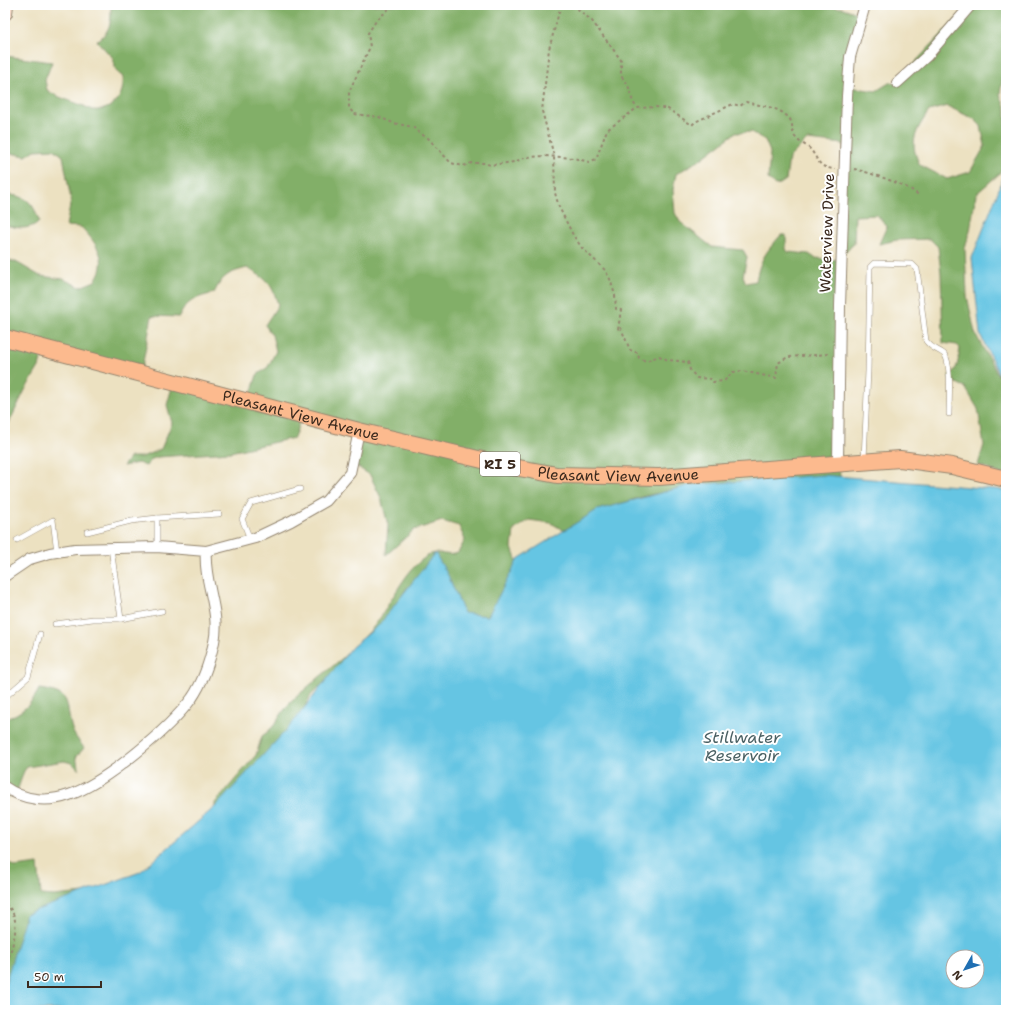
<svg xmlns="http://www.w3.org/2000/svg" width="1011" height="1015" viewBox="0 0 1011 1015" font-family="'Shantell Sans',sans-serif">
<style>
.forest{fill:#82af68;stroke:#5e6c43;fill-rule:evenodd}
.water{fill:#65c5e3;stroke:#507880;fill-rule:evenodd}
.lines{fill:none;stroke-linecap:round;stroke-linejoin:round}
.lane-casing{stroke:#948670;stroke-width:6}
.street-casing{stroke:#948670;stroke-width:12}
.secondary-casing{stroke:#948670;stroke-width:16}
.primary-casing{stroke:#948670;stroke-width:18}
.path{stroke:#948670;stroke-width:2;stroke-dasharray:3 3;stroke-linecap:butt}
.lane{stroke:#fff;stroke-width:5}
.street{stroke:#fff;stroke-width:10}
.secondary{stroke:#fee3d2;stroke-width:14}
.primary{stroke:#fcba8e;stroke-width:16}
.labels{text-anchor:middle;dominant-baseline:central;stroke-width:4;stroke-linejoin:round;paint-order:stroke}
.shield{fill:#fff;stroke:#766a62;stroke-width:1}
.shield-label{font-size:14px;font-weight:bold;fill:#3b2a1e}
.street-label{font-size:15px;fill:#3b2a1e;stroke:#fff}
.water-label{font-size:16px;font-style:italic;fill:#4a6063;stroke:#fff}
</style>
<rect width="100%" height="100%" fill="#fff"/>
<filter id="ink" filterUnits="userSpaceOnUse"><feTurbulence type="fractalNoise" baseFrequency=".025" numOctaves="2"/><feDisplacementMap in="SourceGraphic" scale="8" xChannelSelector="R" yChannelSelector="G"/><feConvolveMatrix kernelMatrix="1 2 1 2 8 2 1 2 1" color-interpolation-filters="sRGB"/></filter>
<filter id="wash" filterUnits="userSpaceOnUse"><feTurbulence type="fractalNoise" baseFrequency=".012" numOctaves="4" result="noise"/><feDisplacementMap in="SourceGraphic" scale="16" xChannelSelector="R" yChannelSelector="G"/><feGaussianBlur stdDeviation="0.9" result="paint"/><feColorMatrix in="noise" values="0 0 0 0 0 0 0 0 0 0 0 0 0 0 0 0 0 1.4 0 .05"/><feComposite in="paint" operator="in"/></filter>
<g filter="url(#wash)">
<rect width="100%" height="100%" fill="#ece1c1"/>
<g class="forest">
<path d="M111,5h722l2,2 8,1 17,6 -12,73 28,4 13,-8 7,-1 74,-77h36v51l-6,38 6,15v52l-7,13 -23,20 -6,37 -5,17 2,48 8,37 31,57v86l-28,-11 6,-20 -6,-36 -13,-22 -15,-7 -1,-5c10,-5 9,-16 11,-27l-3,-3 -14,-2 -2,-70 -3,-26 -8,-8 -33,1 -18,4 8,-18 -10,-11 -22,1 -1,28 -12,10 2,-110 -37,-4 -18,18 -3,22 -6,4 -5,1 -7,-6 2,-27 -5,-12 -14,-8 -16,1 -34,26 -25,15 -3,16 2,23 5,9 32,25 31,3 4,7 -4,19 3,7 10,-2c4,-22 10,-29 25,-46h5v14l2,3 21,2 6,4 25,2 -1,202 1,16 -186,16c-31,6 -60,23 -89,37l-14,-8 -22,-3 -15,10 -2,18 8,22 -26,52 -29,-6 -39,-41 -19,13 -30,45 -66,62 -10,19 -5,20 -81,79v-10l41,-48 6,-19c15,-10 16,-19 27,-32 26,-26 58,-46 82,-74 19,-22 33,-63 60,-76 8,-3 16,3 27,-1l7,-13 -6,-14 -17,-5 -28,9 -28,25 2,-30 -7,-27 -11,-23 -17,-11 11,-35 -63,-12 -7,21 -64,14 -72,5 -6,2 -6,7 -8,-3 -15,3 7,-9h12l19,-8 11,-26 -5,-18 7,-25 77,14 6,-19 11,-8 8,-16 -4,-16 -7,-10 13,-20c-6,-22 -11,-26 -31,-37 -19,5 -24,7 -33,25 -18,5 -26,6 -35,24l-27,-1 -10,51 -98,-19 -5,19 -14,23 -20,41v-171l11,2 24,14 23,3 17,8 15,-6c2,-4 6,-10 6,-15 3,-14 -11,-30 -20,-39l-15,-1 5,-26 -8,-44 -9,-7 -19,1 -9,6 -21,-4v-96l47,6 -7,18 2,10c11,8 22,10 34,15 4,1 8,4 11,5 21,2 33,-14 31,-33l-7,-6 -3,-13 -16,-17c14,-10 14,-19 14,-36zM947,106l27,13 7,7 4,20 -15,26 -23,7 -27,-14c-12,-23 -4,-34 9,-54z"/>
<path d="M5,194c22,3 27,6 34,27 -9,10 -22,7 -34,4z"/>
<path d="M39,689c35,5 25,12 33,40 2,7 8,13 12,19l-8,9 3,13 -7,-7 -8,-2 -37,6 -3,4 -8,23h-5l-6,6v-81c17,-6 26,-14 34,-30z"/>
<path d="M5,861l10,6 23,-3 3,31 13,1 30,-3 -70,117h-9z"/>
</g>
<g class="water">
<path d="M1006,171v219l-26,-56 -8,-76z"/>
<path d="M823,475l183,15v520h-1001v-26l21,-70 114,-42 76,-66 75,-81 61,-78 27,-22 56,-72 13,22 16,38 24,3 30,-57 79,-49 93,-25zM953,957h24v24h-24z"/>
</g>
</g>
<g filter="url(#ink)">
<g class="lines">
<defs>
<g id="lane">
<path d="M864,459l4,-88 2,-104 4,-4 38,1 5,5 9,72c7,9 12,8 18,13 8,8 5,48 5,60"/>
<path d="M87,532l44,-11 26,-3"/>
<path d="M250,539l-8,-20 9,-16 49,-14"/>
<path d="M17,540l36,-20 4,32"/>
<path d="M157,547v-29l62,-4"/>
<path d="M121,619l41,-8"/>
<path d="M55,624l38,-5h28l-10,-71"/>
<path d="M5,697l23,-20 12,-43"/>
</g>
<g id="street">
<path d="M897,83l30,-27 44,-51"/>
<path d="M838,464l2,-158 7,-210 3,-39 15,-52"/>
<path d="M206,551l49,-13 36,-17 35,-20 24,-28 9,-42"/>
<path d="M5,576l25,-17 20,-6 25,-4 82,-2 49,4c-3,30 15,60 8,91 -4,18 -11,40 -22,56 -23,31 -87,85 -123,97 -22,8 -46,5 -64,-8"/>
</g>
<path id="secondary" d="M5,13l1,-8"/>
<g id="primary">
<path id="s1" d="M5,338l354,93 149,35 49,9 102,2 241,-18 52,7 54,13"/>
</g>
</defs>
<use href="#lane" class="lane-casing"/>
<use href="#street" class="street-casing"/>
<use href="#secondary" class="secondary-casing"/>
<use href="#primary" class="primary-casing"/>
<g class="path">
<path d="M393,5l-17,16 -8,12 2,14 -21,45v16l5,6 25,3 14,6 20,4 6,6 9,5 23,25 12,3 9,-3h13l5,2 24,-3 13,-5 19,-1 28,2 15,4 7,-3 11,-29 30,-22"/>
<path d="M561,5l-12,44 -7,62 12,45 1,37 4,14 14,28 9,13 23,22 5,9 5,16 1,14 5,1 -3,20 3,-2 9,22 8,3 1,5 7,3 13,-5 9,4 20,2 2,8 7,8 14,1 2,3 11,-1 9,-9 9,-1 34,7 2,-15 10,-6 41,-3"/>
<path d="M573,5l19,16 29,39v16c13,13 6,19 16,32l19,-1 12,2 24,16 3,-3 38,-18 7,2 6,-4c14,4 30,4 41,14 7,6 4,12 7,19 3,7 11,9 16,14 5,5 7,13 13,17 4,2 8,3 12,3"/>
<path d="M854,169c11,2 60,18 65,27"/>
<path d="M5,904c20,14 6,45 0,64"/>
</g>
<use href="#lane" class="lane"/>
<use href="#street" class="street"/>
<use href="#secondary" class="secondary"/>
<use href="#primary" class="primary"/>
</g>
</g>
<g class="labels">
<rect class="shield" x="480" y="452" width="40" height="24" rx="3"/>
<g class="shield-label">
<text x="500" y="464">RI 5</text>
</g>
<g class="street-label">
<text transform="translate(827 233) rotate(-88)">Waterview Drive</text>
<text stroke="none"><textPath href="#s1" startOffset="306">Pleasant View Avenue</textPath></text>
<text stroke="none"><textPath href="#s1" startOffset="630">Pleasant View Avenue</textPath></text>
</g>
<g class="water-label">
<text x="742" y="737">Stillwater<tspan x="742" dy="18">Reservoir</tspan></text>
</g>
</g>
<rect width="1011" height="1015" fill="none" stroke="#fff" stroke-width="20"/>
<g transform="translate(965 969) rotate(231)"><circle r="19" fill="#ffffff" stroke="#b1aaa5"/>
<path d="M0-3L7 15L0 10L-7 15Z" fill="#1f6fb2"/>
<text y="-6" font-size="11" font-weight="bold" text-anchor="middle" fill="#3b2a1e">N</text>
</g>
<path d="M28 981v6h73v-6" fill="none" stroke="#3b2a1e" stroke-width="2"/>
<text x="34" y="981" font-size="12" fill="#3b2a1e" stroke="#ffffff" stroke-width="3" paint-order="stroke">50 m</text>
</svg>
